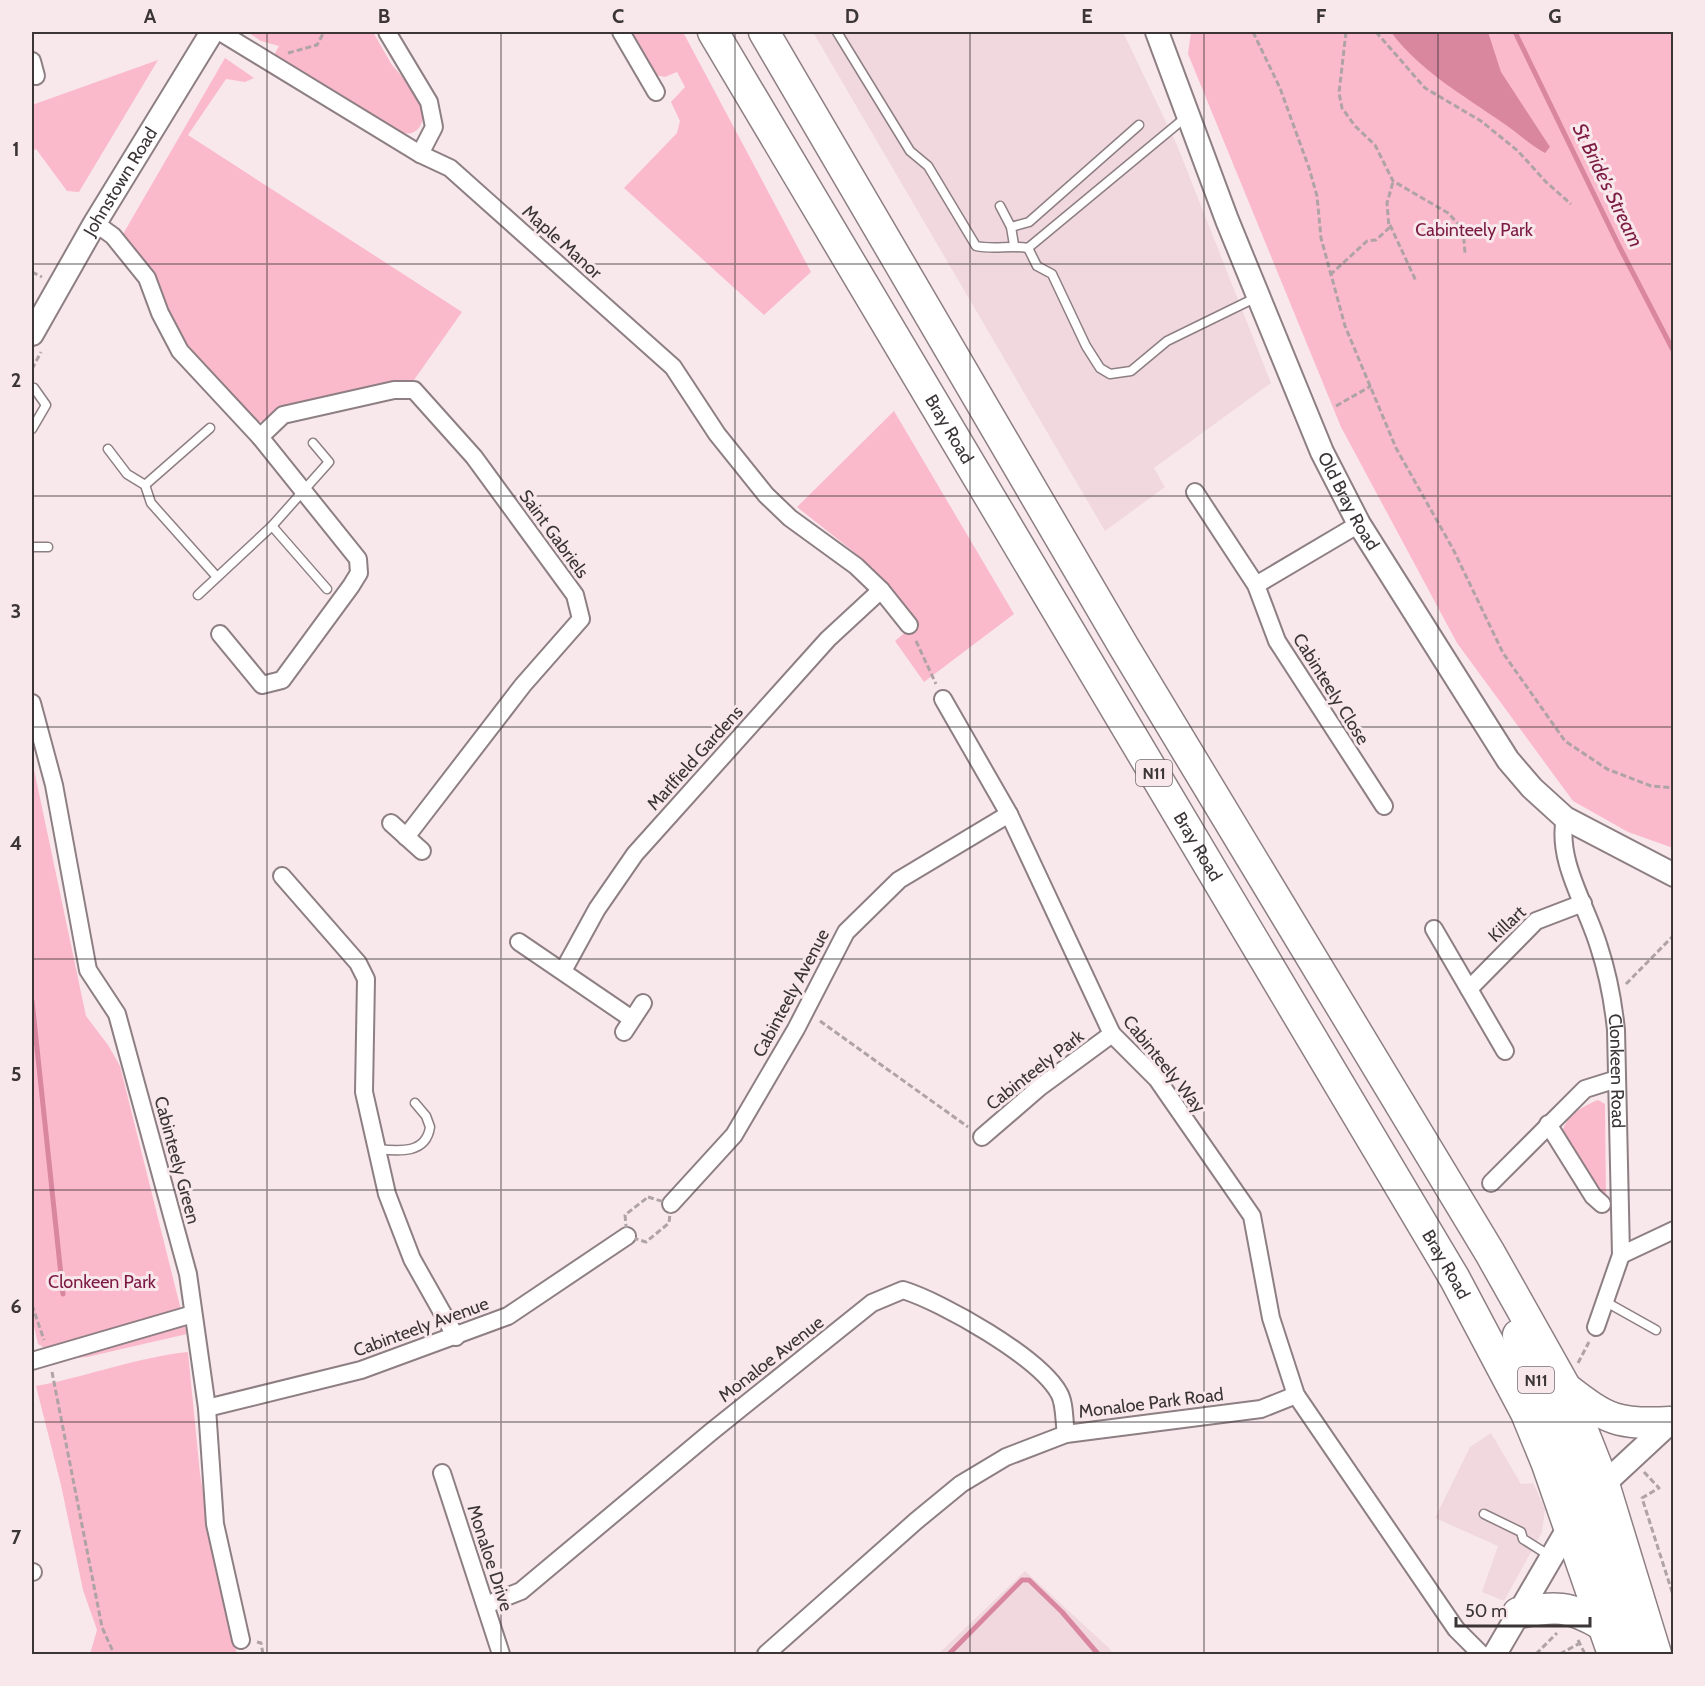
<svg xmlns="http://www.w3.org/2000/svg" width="1705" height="1686" viewBox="0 0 1705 1686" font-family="Cabin,sans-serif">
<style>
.built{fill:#f0d8de}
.green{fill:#fbbacb}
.water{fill:#d9879f}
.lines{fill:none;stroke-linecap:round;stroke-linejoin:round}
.stream{stroke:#d9879f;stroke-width:5}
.lane-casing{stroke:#8d7f83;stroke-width:11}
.street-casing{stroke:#8d7f83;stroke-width:20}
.secondary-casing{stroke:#8d7f83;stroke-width:26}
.highway-casing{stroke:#8d7f83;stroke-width:33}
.path{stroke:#afa3a6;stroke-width:3;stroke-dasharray:6 3;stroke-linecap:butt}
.lane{stroke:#fff;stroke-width:8}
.street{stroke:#fff;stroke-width:16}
.secondary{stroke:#fff;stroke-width:22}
.highway{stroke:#fff;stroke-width:30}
.grid{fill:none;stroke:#3b3536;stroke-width:1.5;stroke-opacity:0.55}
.labels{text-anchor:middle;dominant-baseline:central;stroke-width:6;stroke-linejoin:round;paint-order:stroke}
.shield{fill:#f8e8ec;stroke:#746b6d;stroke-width:1.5}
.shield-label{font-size:16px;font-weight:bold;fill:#3b3536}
.street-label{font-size:18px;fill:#3b3536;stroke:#f8e8ec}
.park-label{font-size:18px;fill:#7b1942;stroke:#f8e8ec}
.water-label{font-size:20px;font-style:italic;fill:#7d1c43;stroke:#f8e8ec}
.neatline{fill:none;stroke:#3b3536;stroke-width:2}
.grid-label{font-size:20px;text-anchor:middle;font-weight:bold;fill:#3b3536}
</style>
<rect width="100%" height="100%" fill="#f8e8ec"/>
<g class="built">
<path d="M813,32h310l54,113 94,238 -117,85 11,19 -60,44z"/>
<path d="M1491,1433l30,51 12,-1 12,26 -3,23 -38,69 -22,-9 16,-46 -63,-28 35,-71z"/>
<path d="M1025,1571l84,77 4,6h-175z"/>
</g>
<g class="green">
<path d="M247,32h126l19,33 32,37c2,17 -5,39 -26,29l-124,-76 5,-9 -18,-5z"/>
<path d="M629,32h54l128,240 -47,43 -140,-127 53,-55 3,-12 -9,-19 14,-15 -8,-15 -12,5 -10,-2z"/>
<path d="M1191,32h482v816l-45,-16 -55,-31 -116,-158 -116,-216 -153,-373z"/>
<path d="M225,58l29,20 -9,4 -19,-3 -38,56 274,177 -53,75 -151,35 -19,-12 -63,-77 -37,-75 -16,-24z"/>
<path d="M158,60l-79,132 -12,-1 -31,-42 -4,2v-46z"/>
<path d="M894,411l120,203 -90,68 -29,-41 20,-17 -25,-38 -36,-34 -57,-45z"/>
<path d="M32,760l54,256 22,29 12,21 67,268 -100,23 -24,2 -25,-15 -6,-26z"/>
<path d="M1598,1100l7,4 1,94 -6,-1 -39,-61c4,-20 20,-29 37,-36z"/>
<path d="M188,1352l12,122 16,95 21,85h-147l7,-24 -14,-40 -22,-105 -25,-99c50,-9 102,-29 152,-34z"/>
</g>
<path class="water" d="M1391,32h97l13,40 49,75 -5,6c-15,-8 -27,-20 -42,-30 -40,-28 -83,-52 -112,-91z"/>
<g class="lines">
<g class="stream">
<path d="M1515,32l104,214 55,106"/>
<path d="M32,1001l31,293"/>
<path d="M949,1654l73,-74h7l33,32 36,42"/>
</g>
<defs>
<g id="lane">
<path d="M837,32l73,119 18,15 48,80c18,4 34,-1 52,2l158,-131"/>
<path d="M1000,206l11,21 3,18"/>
<path d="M1011,227l18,-5 110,-97"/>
<path d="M1028,248l9,18 15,8 34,72 14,22 10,6 21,-3 36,-30 90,-44"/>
<path d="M32,429l14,-24 -12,-17"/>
<path d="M108,449l19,25 18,11 6,18 66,74"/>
<path d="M145,485l65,-57"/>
<path d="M272,526l55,63"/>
<path d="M32,547h16"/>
<path d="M198,595l74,-69 57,-64 -16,-19"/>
<path d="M377,1149c20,2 49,6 53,-22l-4,-11 -11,-13"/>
<path d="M1606,1302l50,28"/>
<path d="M1484,1514l37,18 2,7 27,17"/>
</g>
<g id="street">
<path d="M220,32l200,122 30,14 223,199 44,67 49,61 24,23 66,48 25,24 28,35"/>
<path d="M387,32l42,70 5,25 -14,27"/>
<path d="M621,32l35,60"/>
<path d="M32,61l4,15"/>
<path d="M95,223l18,13 34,42 13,35 20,38 80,86 98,122 1,14 -8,13 -69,94 -20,5 -42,-51"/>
<path d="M260,437l23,-22 111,-25h20l60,67 101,138 6,24 -58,66 -117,152"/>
<path d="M1195,492l61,93 21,56 107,165"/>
<path d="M1256,585l103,-61"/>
<path d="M943,699l66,115 103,220 45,45 95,137 19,102 25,77 160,234 25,25"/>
<path d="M32,703l22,82 34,185 29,44 71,260 19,134 8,116 26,116"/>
<path id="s1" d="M1565,818c-9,43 22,88 34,129 9,27 14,54 17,83l5,225 -25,72"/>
<path d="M391,823l31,28"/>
<path d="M282,876l76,87 8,16 -2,113 23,102 25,65 44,78"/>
<path d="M1434,929l71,122"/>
<path d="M519,942l113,77"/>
<path d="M563,971l34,-62 38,-55 193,-215 53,-49"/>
<path d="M1469,989l67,-68 47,-18"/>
<path d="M624,1032l19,-29"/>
<path d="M1548,1124l45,72 9,8"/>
<path d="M982,1137l58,-50 72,-53"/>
<path d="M1491,1183l94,-94 32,-10"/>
<path d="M671,1204l63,-69 62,-106 50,-97 53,-52 110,-66"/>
<path d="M1621,1255l53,-25"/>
<path d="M32,1361l161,-47"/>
<path d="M207,1408l154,-38 147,-54 119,-80"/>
<path d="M442,1473l59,181"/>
<path d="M32,1572h1"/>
<path d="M486,1605l35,-14 190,-159 161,-129 31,-13c39,12 136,67 156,103 6,10 5,29 7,41"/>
<path d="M766,1654l150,-133 45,-37 45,-27 60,-23 195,-25 35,-14"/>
</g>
<g id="secondary">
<path id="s2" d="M1157,32l70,188 95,232 37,72 149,236 24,28 33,30 109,57"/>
<path id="s3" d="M32,334l63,-111 117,-191"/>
<path d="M1495,1654l74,-127 35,-43 70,-65"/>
</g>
<g id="highway">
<path id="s4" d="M713,32l742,1247 71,134 21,51 66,190"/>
<path d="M764,32l360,615 366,606 76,135 38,96 52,170"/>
<path d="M1518,1335l67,172"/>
<path d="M1566,1388c41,32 52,37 104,34"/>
<path d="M1582,1512l25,48 27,94"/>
<path d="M1518,1613c37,-7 51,-8 84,12"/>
</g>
</defs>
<use href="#lane" class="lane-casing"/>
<use href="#street" class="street-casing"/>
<use href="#secondary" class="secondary-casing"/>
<use href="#highway" class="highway-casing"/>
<g class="path">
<path d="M1253,32l27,56 29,80 8,28 4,42 24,88 51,122 57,101 50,104 62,88 42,28 44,17 23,2"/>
<path d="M1346,32l-7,61 3,15 13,18 20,19 18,36 55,32 15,16 2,24"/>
<path d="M1376,32l49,56 56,33 37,30 28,31 25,22"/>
<path d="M288,53l29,-8 7,-13"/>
<path d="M1390,225l26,56"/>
<path d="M32,272l10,5"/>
<path d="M1330,275l37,-34 9,-1 13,-12 -2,-25 6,-21"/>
<path d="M32,369l9,-17"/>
<path d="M1336,406l35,-20"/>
<path d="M916,641l20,43"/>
<path d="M1626,984l48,-49"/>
<path d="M820,1021l148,106"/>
<path d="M648,1197l23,7 -2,19 -23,19 -19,-6 -2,-21z"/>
<path d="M32,1305l12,35"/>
<path d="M1578,1363l11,-21"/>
<path d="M52,1372l50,255 12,27"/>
<path d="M1644,1472l15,16 -17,10 32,100"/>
<path d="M1578,1640l7,14"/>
<path d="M257,1642l4,1 2,11"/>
<path d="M1536,1654l21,-21"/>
<path d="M1560,1654l20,-11"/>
</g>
<use href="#lane" class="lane"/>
<use href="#street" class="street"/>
<use href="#secondary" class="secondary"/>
<use href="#highway" class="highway"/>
</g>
<path class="grid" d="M267,32v1622M501,32v1622M735,32v1622M970,32v1622M1204,32v1622M1438,32v1622M32,264h1642M32,496h1642M32,727h1642M32,959h1642M32,1190h1642M32,1422h1642"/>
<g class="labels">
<g class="shield">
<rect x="1136" y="760" width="36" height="26" rx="4.5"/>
<rect x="1518" y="1367" width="36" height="26" rx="4.5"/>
</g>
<g class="shield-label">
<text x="1154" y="773">N11</text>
<text x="1536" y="1380">N11</text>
</g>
<g class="street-label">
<text stroke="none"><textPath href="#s3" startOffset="176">Johnstown Road</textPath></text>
<text transform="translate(562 242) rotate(42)">Maple Manor</text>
<text stroke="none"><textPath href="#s4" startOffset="462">Bray Road</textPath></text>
<text stroke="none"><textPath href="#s2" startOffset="507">Old Bray Road</textPath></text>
<text transform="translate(554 534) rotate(54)">Saint Gabriels</text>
<text transform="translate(1331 689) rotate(58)">Cabinteely Close</text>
<text transform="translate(695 758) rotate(-48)">Marlfield Gardens</text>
<text stroke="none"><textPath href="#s4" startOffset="948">Bray Road</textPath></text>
<text transform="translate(1507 924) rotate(-43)">Killart</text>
<text transform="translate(791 993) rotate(-62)">Cabinteely Avenue</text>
<text transform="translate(1164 1064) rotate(51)">Cabinteely Way</text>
<text transform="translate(1035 1070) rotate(-38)">Cabinteely Park</text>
<text stroke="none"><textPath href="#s1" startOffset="261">Clonkeen Road</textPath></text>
<text transform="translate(177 1160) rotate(75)">Cabinteely Green</text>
<text stroke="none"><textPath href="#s4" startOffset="1434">Bray Road</textPath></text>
<text transform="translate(421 1327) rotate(-20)">Cabinteely Avenue</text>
<text transform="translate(771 1359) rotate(-38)">Monaloe Avenue</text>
<text transform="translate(1151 1403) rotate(-7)">Monaloe Park Road</text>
<text transform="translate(490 1558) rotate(72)">Monaloe Drive</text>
</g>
<g class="park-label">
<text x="1474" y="230">Cabinteely Park</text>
<text x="102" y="1282">Clonkeen Park</text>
</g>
<g class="water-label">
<text transform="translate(1608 185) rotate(64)">St Bride's Stream</text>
</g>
</g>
<rect width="1705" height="1686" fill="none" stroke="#f8e8ec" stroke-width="66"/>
<path d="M1456 1617v9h134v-9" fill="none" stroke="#3b3536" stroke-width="3"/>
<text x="1465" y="1617" font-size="18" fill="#3b3536" stroke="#f8e8ec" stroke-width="4.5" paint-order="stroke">50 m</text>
<rect x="33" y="33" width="1639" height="1620" class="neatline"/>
<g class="grid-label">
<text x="150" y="23">A</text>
<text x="384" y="23">B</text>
<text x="618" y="23">C</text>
<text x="852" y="23">D</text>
<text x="1087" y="23">E</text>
<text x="1321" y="23">F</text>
<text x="1555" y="23">G</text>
<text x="16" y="156">1</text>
<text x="16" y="387">2</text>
<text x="16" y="618">3</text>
<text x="16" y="850">4</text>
<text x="16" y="1081">5</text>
<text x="16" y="1313">6</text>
<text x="16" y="1544">7</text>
</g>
</svg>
